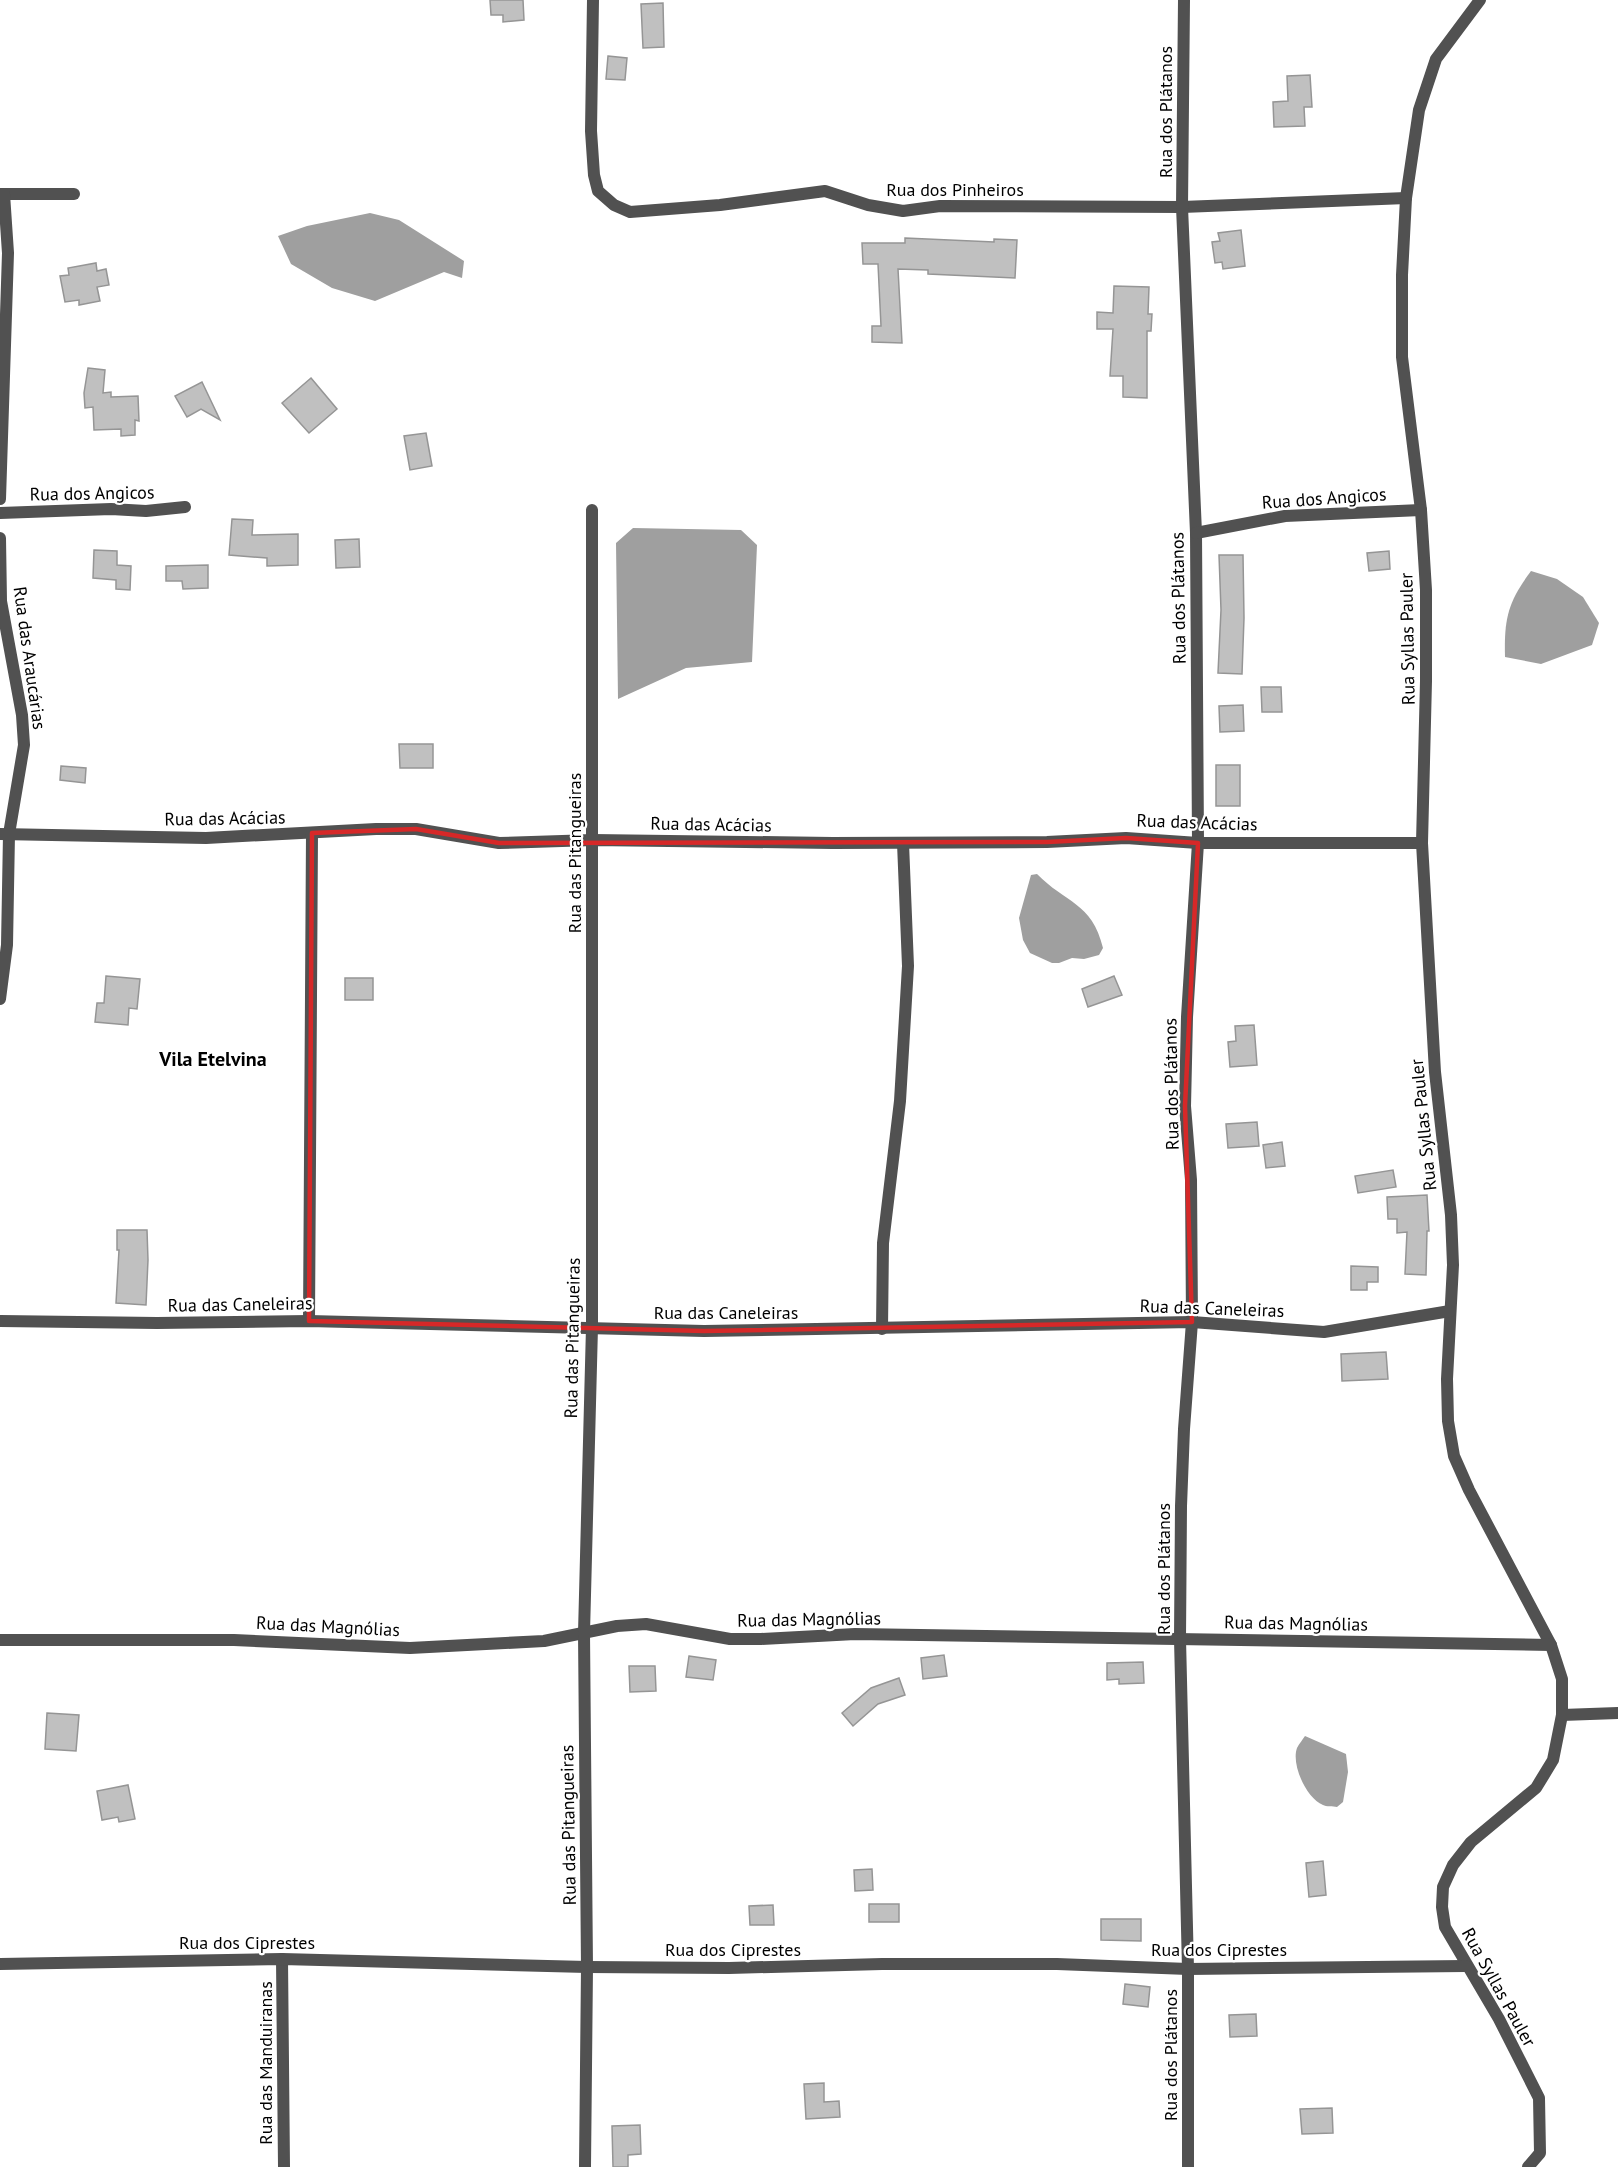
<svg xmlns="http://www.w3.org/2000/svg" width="1618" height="2167" viewBox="0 0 1618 2167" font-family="'PT Sans',sans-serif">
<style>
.water{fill:#9f9f9f}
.building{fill:#c0c0c0;stroke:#959595;stroke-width:1.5}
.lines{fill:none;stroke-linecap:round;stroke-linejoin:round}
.street{stroke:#515151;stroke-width:12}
.marked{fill:none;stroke:#d62828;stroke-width:4.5;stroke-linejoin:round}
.labels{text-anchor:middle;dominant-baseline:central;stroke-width:4.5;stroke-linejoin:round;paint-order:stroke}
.street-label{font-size:18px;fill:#000;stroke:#fff}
.neighbourhood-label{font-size:20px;font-weight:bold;fill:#000;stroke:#fff}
</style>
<rect width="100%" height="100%" fill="#fff"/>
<g class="water">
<path d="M370,213l29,7 65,41 -2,17 -18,-6 -69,29 -43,-13 -41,-24 -13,-28 29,-10z"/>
<path d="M633,528l108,2 16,15 -5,117 -66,6 -68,31 -2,-156z"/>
<path d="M1531,571l26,8 26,18 16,26 -7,22 -51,19 -36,-7c-1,-39 3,-55 26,-86z"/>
<path d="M1037,874c28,29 55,28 66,74l-4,7 -15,4 -12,-1 -13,5h-7l-22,-10 -7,-13 -4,-22 12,-43z"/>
<path d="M1305,1736l41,18 2,18 -5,30 -6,5c-4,-1 -11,0 -14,-2 -17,-7 -32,-41 -26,-57 2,-4 6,-9 8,-12z"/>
</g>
<g class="building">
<path d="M490,0h33l1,20 -21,2v-7h-12z"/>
<path d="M663,3l1,44 -21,1 -2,-44z"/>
<path d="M608,56l19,2 -2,22 -19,-1z"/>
<path d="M1310,75l2,32h-8l1,19 -31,1 -1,-25 15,-1 -1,-25z"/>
<path d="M1241,230l4,36 -22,3 -1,-7 -7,1 -3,-21 8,-1 -2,-8z"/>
<path d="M905,238l89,4v-3l23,1 -2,38 -87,-4v-4l-30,-1 4,74 -30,-1v-16h9l-3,-62h-15l-1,-21h43z"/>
<path d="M96,263l1,8 9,-2 3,16 -12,2 3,14 -21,4v-5l-14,2 -5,-26 9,-1 -1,-7z"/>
<path d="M1114,286l35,1 -1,27h4l-1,17h-4v67l-24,-1v-21h-13l3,-47h-16v-17l16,1z"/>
<path d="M88,368l17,2 -2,23 8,-1v5l27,-1 1,25 -4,-1v15l-14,1v-7l-27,1 -1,-23 -8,1 -1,-15z"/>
<path d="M311,378l26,31 -28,24 -27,-30z"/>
<path d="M202,382l18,38 -19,-11 -14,8 -12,-21z"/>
<path d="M426,433l6,33 -22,4 -6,-34z"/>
<path d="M232,519l21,1 -1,15 46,-1v31l-31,1v-8l-38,-3z"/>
<path d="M359,539l1,28 -24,1 -1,-28z"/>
<path d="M94,550l23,1v14l14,1 -1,24 -14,-1v-9l-23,-2z"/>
<path d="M1389,551l1,18 -21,2 -2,-18z"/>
<path d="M1219,555h24l1,63 -2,56 -24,-1 3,-63z"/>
<path d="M208,565v23l-25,1 -1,-8h-16v-15z"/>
<path d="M1261,687h20l1,25h-20z"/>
<path d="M1243,705l1,26 -24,1 -1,-26z"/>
<path d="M399,744h34v24h-33z"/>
<rect x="1216" y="765" width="24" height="41"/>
<path d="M61,766l25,2 -1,15 -25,-3z"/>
<path d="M106,976l34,3 -3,30 -8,-1 -1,17 -33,-3 2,-19h7z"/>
<path d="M1114,976l8,19 -34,12 -6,-18z"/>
<rect x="345" y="978" width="28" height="22"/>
<path d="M1254,1025l3,40 -27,2 -2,-25 8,-1 -1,-15z"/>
<path d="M1257,1122l2,24 -31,2 -2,-24z"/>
<path d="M1282,1142l3,24 -19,2 -3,-23z"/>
<path d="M1393,1170l3,17 -38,6 -3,-17z"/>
<path d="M1427,1195l2,36h-2l-1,44 -21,-1 2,-42 -10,1v-14h-9l-1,-22z"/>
<path d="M117,1230h30l1,30 -2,45 -30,-2 3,-53h-2z"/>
<path d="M1351,1266l27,1v15h-11v8h-16z"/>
<path d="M1386,1352l2,27 -46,2 -1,-27z"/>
<path d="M944,1655l3,21 -24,3 -2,-21z"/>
<path d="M689,1656l27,4 -3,20 -27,-3z"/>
<path d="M1143,1662l1,21 -25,1v-5l-12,1v-17z"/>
<path d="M629,1666h26l1,25 -26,1z"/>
<path d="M899,1678l6,17 -27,9 -25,22 -11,-13 29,-25z"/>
<path d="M47,1713l32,2 -3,36 -31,-2z"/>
<path d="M128,1785l7,34 -16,3 -1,-5 -16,3 -5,-29z"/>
<path d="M1323,1861l3,34 -17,2 -3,-34z"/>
<path d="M872,1869l1,21 -18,1 -1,-21z"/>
<rect x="869" y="1904" width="30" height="18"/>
<path d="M773,1905l1,20h-24l-1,-19z"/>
<path d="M1101,1919h40v22l-40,-1z"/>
<path d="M1125,1984l25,3 -2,20 -25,-3z"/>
<path d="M1256,2014l1,22 -27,1 -1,-22z"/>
<path d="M824,2083v19l15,-1 1,16 -34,2 -2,-35z"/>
<path d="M1332,2108l1,25 -31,1 -2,-25z"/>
<path d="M640,2125l1,29 -13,1v12h-15l-1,-41z"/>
</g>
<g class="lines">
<g class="street">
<path d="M593,0l-2,131 3,44 4,16 16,14 16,7 90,-7 105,-14 43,14 35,6 37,-5 242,1 224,-9"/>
<path d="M1184,0l-2,207 14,326 2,310 -11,174 -2,89 6,74 1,142 -8,107 -3,77 -1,133 8,330v198"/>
<path d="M1480,0l-44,59 -17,51 -13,88 -4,77v82l19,153 5,80v91l-4,162 13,229 16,143 2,50 -6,114 1,42 6,35 15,34 82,155 11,34v36l-9,45 -17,28 -65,54 -18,23 -10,22 -1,20 3,20 54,92 40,79 1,55 -12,14"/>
<path d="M0,194h74"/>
<path d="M0,499l8,-246 -4,-59"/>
<path d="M0,513l111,-4 35,2 39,-4"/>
<path d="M1196,533l89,-17 136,-6"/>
<path d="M0,538l1,63 21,114 2,30 -15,89 -2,111 -7,54"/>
<path d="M0,834l206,4 170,-9h40l83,14 94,-3 240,3 214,-1 79,-4 72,5h224"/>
<path d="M0,1321l157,2 152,-2 395,10 488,-9 132,10 126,-21"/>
<path d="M309,1321l3,-488"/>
<path d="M882,1329l1,-86 17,-142 8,-135 -5,-123"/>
<path d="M0,1640h234l176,8 134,-7 73,-15 29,-2 84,15h31l94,-5 696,11"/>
<path d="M1562,1715l56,-2"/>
<path d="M282,1959l2,208"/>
<path d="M0,1964l282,-5 305,8 142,1 153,-4h175l131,5 278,-3"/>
<path d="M585,2167l2,-200 -3,-334 8,-306v-817"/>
</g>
</g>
<path class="marked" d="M416,829l83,14 548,-1 79,-4 72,5 -13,263 7,216 -488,9 -395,-10 3,-488z"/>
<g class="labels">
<g class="street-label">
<text transform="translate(1165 112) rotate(-90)">Rua dos Plátanos</text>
<text x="955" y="189">Rua dos Pinheiros</text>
<text transform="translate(92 493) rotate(-1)">Rua dos Angicos</text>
<text transform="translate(1324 498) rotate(-4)">Rua dos Angicos</text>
<text transform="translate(1178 598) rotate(-91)">Rua dos Plátanos</text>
<text transform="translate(1407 639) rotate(-91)">Rua Syllas Pauler</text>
<text transform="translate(30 658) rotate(82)">Rua das Araucárias</text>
<text transform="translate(225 818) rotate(-1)">Rua das Acácias</text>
<text transform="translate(1197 822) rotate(2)">Rua das Acácias</text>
<text transform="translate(711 824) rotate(1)">Rua das Acácias</text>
<text transform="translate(574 853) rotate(-90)">Rua das Pitangueiras</text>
<text transform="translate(1171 1084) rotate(-91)">Rua dos Plátanos</text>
<text transform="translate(1423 1125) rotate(-96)">Rua Syllas Pauler</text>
<text transform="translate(240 1304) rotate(-1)">Rua das Caneleiras</text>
<text transform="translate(1212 1308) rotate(2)">Rua das Caneleiras</text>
<text x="726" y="1312">Rua das Caneleiras</text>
<text transform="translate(572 1338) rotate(-89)">Rua das Pitangueiras</text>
<text transform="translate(1163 1569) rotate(-90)">Rua dos Plátanos</text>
<text transform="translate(809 1619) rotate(-1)">Rua das Magnólias</text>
<text transform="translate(1296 1623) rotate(1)">Rua das Magnólias</text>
<text transform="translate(328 1626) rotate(3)">Rua das Magnólias</text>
<text transform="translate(568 1825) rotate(-91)">Rua das Pitangueiras</text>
<text x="247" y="1942">Rua dos Ciprestes</text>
<text x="733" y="1949">Rua dos Ciprestes</text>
<text x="1219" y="1949">Rua dos Ciprestes</text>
<text transform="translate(1499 1987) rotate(61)">Rua Syllas Pauler</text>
<text transform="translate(1170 2055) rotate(-90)">Rua dos Plátanos</text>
<text transform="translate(265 2063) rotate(-90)">Rua das Manduiranas</text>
</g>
<g class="neighbourhood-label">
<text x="213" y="1059">Vila Etelvina</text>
</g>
</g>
</svg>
